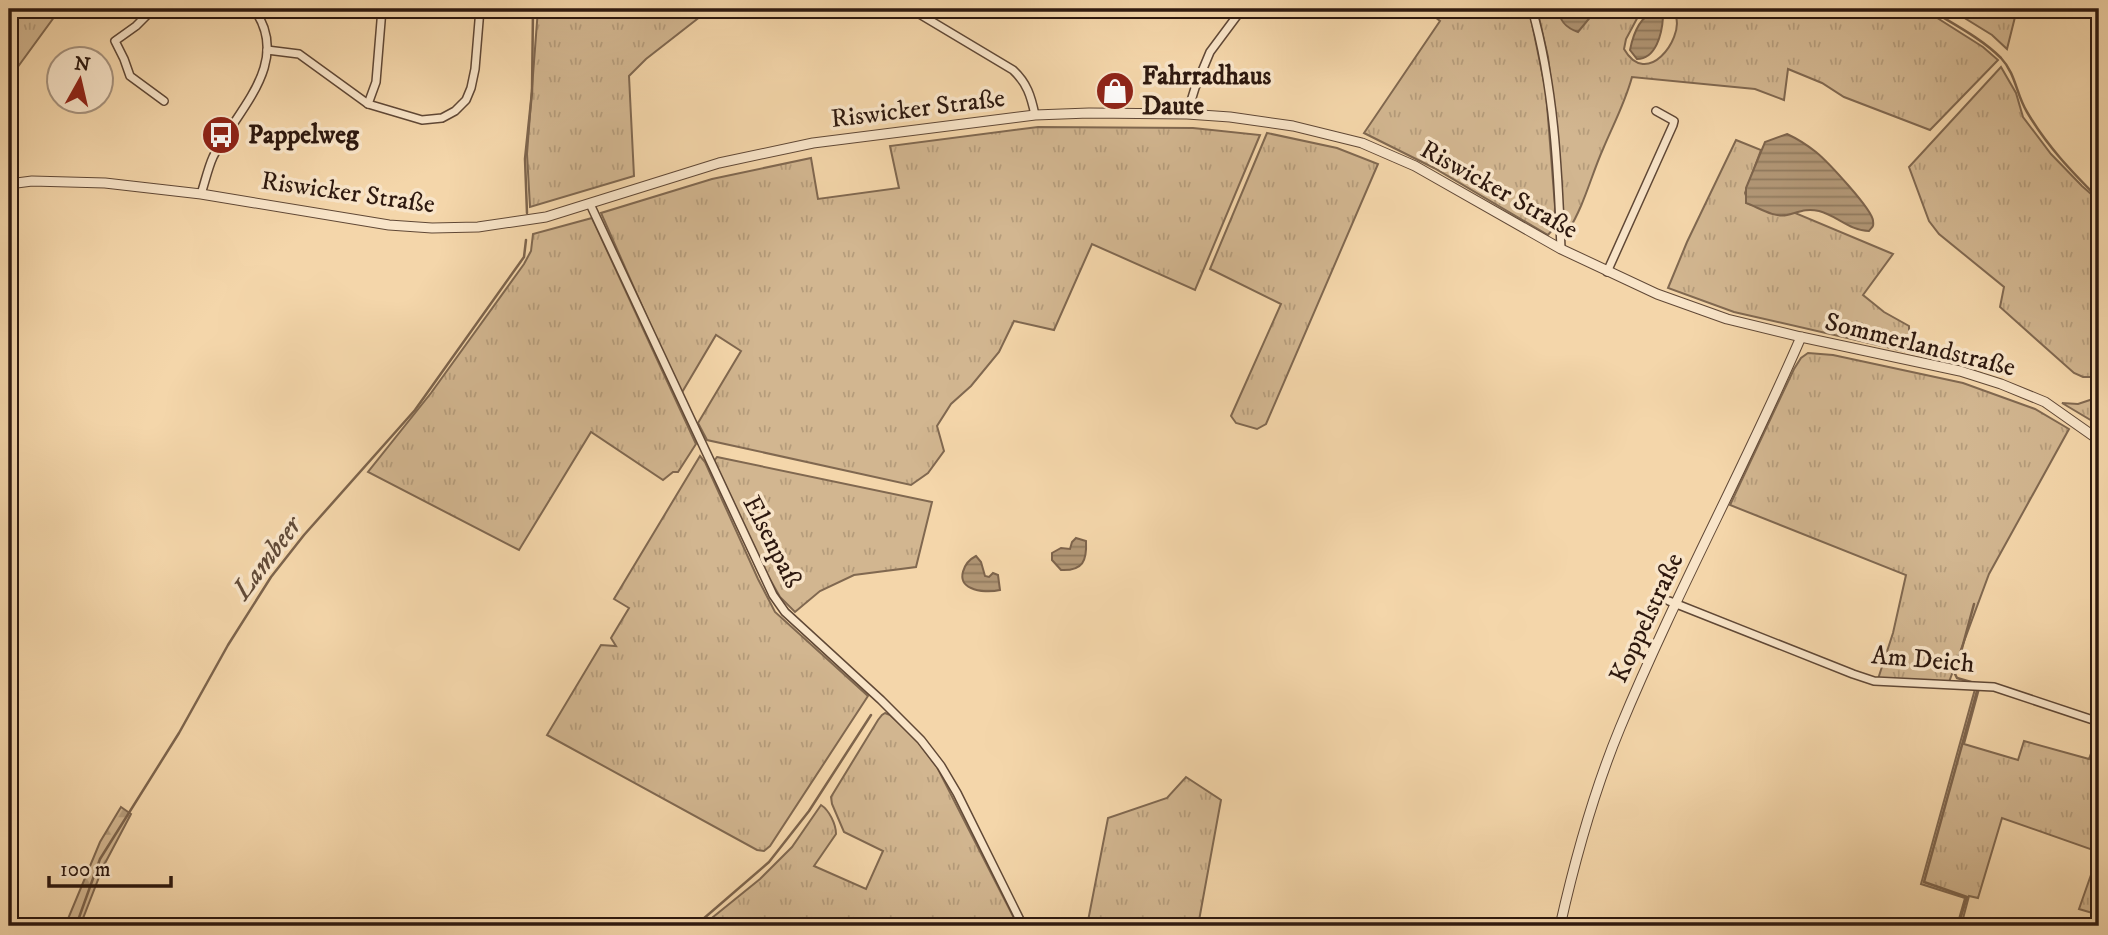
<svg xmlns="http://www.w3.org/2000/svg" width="2108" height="935" viewBox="0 0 2108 935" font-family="'IM FELL DW Pica',serif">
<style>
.grass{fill:url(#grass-tufts);stroke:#806850;stroke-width:2}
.forest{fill:url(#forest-firs);stroke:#806850;stroke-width:2}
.water{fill:url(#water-rules);stroke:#7d644c;stroke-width:2}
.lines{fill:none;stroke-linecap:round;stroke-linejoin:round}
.stream{stroke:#7d644c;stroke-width:2.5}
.minor-casing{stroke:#604836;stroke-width:10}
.tertiary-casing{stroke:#604836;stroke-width:11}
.minor{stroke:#f8e4c8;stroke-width:7}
.tertiary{stroke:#f8e4c8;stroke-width:9}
.labels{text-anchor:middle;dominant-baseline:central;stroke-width:7;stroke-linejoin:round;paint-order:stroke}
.poi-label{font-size:26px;font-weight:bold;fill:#2e190f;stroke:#f8e4c8;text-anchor:start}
.street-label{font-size:26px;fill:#2e190f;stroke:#f8e4c8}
.water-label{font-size:28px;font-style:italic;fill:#624b38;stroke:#f8e4c8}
</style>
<defs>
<pattern id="grass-tufts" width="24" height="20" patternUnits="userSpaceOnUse" patternTransform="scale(1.75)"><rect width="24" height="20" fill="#d2b690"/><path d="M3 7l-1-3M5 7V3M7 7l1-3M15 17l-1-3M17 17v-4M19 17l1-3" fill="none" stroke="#b59c7b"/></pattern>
<pattern id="forest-firs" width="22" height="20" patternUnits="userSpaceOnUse" patternTransform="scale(1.75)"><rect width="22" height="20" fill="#d2b690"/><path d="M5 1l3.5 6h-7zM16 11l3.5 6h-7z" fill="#b59c7b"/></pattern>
<pattern id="water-rules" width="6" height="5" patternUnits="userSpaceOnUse" patternTransform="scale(1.75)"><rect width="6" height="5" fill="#b19675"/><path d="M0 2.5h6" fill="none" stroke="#907a5e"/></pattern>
</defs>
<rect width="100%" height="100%" fill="#f4d6aa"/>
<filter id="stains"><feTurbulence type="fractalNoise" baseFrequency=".00286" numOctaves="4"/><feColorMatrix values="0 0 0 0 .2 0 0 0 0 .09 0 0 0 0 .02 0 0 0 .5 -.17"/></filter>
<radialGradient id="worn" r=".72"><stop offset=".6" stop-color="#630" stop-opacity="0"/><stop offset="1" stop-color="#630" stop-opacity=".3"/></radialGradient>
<g class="grass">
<path d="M9,9h51l-51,70z"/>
<path d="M538,9h172l-64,50 -17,17 5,100 -104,31 -3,-53z"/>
<path d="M1425,9h104l17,83 9,115 -1,21 -6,7 -114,-67 -70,-35 76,-112z"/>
<path d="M1537,9h22v5l33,1 5,-6h47l-3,2 -15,28 -2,10c23,40 59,-10 52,-32 -1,-1 -6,-7 -7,-8h254l60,38 15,13 -68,70 -86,-33 -22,-14 -34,-14 -4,31 -29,-11 -123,-12c-7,26 -19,48 -29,72 -12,27 -19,57 -35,82l-3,-1 -1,-5 -12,-135 -4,-33z"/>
<path d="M1950,9h67l-10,40 -15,-14z"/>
<path d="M2001,67l15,26 7,24 28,37 31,32 17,15v176h-16l-9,-4 -74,-66 4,-20 -65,-53 -10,-13 -20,-54z"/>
<path d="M1038,127l155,1 67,7 -65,155 -103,-46 -38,86 -40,-9 -15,31 -28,34 -20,18 -14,22 7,25 -16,22 -17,12 -204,-45 -9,-17 43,-72 -25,-16 -35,59 -80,-181 111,-34 99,-21 7,41 81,-11 -9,-42z"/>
<path d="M1267,133l70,15 41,16 -112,260 -9,5 -21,-6 -5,-7 50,-112 -71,-35z"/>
<path d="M1736,140l25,10 -16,43 4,11c16,4 28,15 44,8l100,42 -30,41 21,17 25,14v11l-5,14 -170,-39 -66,-24 19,-46z"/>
<path d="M592,218l104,226 -18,28h-5l-10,8 -72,-48 -72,118 -151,-78 63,-79 93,-129 7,-13 2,-17z"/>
<path d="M1808,353l25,2 130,28 72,26 34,20 -80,145 -40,108 -71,-3 15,-46 13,-58 -176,-70 64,-136 7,-11z"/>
<path d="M2099,397v28l-37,-22 16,1z"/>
<path d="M700,456l5,6 53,117 17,33 93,84 -98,150 -6,5 -7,-1 -210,-115 54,-90 15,1 -5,-8 18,-30 -15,-9z"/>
<path d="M717,457l215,45 -16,65 -62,8 -34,16 -25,21 -15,-15 -13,-23 -53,-113z"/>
<path d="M1975,689h4l-15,55 54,16 6,-19 65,18 10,-28v184l-20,-6 20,-57 -97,-34 -24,80 -9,-2 -8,30h-4l8,-28 -44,-14z"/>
<path d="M885,713l5,2 25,23 22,29 81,159h-316l58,-47 32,-32 29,-42c8,5 15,19 15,29l-22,32 52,23 17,-38 -39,-19 -12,-28 -1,-7 47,-77 4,-5z"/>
<path d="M1186,777l35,23 -23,126h-111l21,-108 59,-20z"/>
</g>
<path class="forest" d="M121,807l10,7 -28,53 -23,59h-15l35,-84z"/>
<g class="water">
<path d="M1559,9h38l-19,23c-11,-4 -19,-10 -19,-23z"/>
<path d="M1654,12l6,2 3,3c-1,17 -7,42 -26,42l-7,-9c3,-15 9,-33 24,-38z"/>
<path d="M1787,134c11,5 20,11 29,18 11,9 57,58 57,69 1,6 -1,6 -4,10 -19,0 -33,-16 -50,-20 -13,-3 -20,1 -32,4 -14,3 -29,-8 -41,-12v-15l19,-46z"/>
<path d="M1076,538l10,3c1,20 -3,30 -25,29l-9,-10v-7l9,-5 9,1 2,-7z"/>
<path d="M976,556l5,6 4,14 4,1 4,-4 5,2 2,15c-8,2 -21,2 -29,-2 -16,-7 -7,-26 5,-32z"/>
</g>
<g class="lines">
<g class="stream">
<path d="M1929,9c24,15 52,29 72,49 15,16 15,36 26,54 20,34 44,59 72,87"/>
<path d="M527,213l-2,-54 7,-67 1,-83"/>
<path d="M1971,682l-14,-4 -2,-4 19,-70"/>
<path d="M76,926l24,-67 79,-126 49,-88 43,-68 33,-42 111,-125 109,-153 2,-17"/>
<path d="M695,926l74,-64 40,-51 62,-96"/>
<path d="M1958,926l9,-29 -43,-15 53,-191"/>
</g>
<defs>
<g id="minor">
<path d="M153,9l-17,17 -21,15 9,18 6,17 34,25"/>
<path d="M911,9l102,61c14,13 18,26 22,45"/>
<path d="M1532,9c22,77 26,160 29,240"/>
<path d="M267,50l32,4 69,50 54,16 20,-2 13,-7 11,-11 5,-12 4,-19 5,-60"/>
<path d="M368,104l8,-22 6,-73"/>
<path d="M1187,114l8,-26 15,-36 32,-43"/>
<path d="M201,194c4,-12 7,-26 12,-37 23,-46 80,-94 41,-148"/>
<path d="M590,204l183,391 12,17 96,88 40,40 20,26 16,27 66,133"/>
<path d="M1607,272l66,-147 1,-4 -18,-10"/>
<path d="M1669,601l184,73 21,7 120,6 105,35"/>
</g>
<g id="tertiary">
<path d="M9,184l23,-3 73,2 96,11 188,31 43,3 46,-1 68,-10 173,-54 94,-20 222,-28 54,-2 98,1 43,3 63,9 69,17 53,23 146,83 96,45 70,25 74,18 159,34 41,13 44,18 54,38"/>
<path d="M1560,926c15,-67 34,-135 60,-198 55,-133 124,-259 181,-391"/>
</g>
</defs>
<use href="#minor" class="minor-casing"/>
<use href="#tertiary" class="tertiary-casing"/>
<use href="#minor" class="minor"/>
<use href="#tertiary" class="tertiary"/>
</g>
<defs>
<symbol id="shop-disc" viewBox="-11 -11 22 22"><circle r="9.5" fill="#8f2418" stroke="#f8e4c8"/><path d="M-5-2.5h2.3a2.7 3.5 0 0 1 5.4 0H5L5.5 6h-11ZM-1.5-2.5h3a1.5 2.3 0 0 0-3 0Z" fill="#fff"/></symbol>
<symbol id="bus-disc" viewBox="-11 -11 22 22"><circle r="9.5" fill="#8f2418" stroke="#f8e4c8"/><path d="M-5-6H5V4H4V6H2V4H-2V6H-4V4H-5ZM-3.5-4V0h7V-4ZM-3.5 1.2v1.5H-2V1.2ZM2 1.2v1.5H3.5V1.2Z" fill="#fff"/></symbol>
</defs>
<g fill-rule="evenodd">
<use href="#shop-disc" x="1093" y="69" width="44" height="44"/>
<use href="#bus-disc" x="199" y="113" width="44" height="44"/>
</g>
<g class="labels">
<g class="poi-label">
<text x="1142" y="76">Fahrradhaus<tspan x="1142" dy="30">Daute</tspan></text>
<text x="248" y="135">Pappelweg</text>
</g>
<g class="street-label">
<text transform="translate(918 109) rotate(-7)">Riswicker Straße</text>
<text transform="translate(1499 190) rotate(29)">Riswicker Straße</text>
<text transform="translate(348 193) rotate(8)">Riswicker Straße</text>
<text transform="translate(1920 345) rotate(14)">Sommerlandstraße</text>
<text transform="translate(772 542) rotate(63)">Elsenpaß</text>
<text transform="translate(1647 618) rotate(-65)">Koppelstraße</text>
<text transform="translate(1923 660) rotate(5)">Am Deich</text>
</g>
<g class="water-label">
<text transform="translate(267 558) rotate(-53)">Lambeer</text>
</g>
</g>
<rect width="2108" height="935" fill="none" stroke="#f4d6aa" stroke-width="35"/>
<rect x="10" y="10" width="2087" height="914" fill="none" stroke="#2e190f" stroke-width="3.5"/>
<rect x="18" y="18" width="2073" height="900" fill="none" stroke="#2e190f" stroke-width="2"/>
<g transform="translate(80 80) rotate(8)"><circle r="33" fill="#f8e4c8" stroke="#a7937e" stroke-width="2"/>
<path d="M0-5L12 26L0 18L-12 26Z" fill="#8f2418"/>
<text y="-10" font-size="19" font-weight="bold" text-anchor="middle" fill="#2e190f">N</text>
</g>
<path d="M49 876v10h122v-10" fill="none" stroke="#2e190f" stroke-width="3.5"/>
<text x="60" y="876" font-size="21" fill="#2e190f" stroke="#f8e4c8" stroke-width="5" paint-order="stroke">100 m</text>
<rect width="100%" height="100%" filter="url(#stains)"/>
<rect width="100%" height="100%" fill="url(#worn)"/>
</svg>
